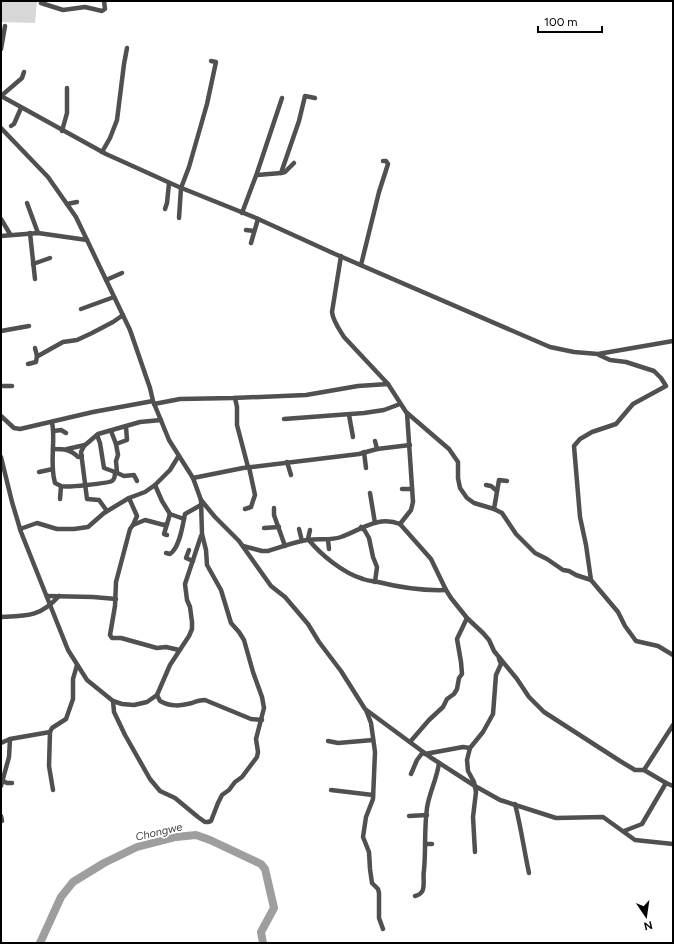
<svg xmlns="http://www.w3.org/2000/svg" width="674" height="944" viewBox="0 0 674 944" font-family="Figtree,sans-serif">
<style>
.green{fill:#d7d7d7}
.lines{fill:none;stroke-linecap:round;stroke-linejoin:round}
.river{stroke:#9e9e9e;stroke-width:8}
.minor{stroke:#505050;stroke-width:4.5}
.labels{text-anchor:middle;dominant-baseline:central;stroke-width:3.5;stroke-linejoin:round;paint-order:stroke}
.water-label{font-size:11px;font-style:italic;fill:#3f3f3f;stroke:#fff}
</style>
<rect width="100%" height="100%" fill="#fff"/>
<path class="green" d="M1,1h36l-2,22 -34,-1z"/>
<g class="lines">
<path class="river" d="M40,943l21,-46 12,-15 31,-19 33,-16 39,-10 20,-2 14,5 51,24 4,5 9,39 -13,24 2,11"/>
<g class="minor">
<path d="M41,3l22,7 22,-3 17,4 3,-2 -1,-8"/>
<path d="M1,49l4,-23"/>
<path d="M1,96l105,58 73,33 77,31 79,36 215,93 24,5 24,2 75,-13"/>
<path d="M1,96l21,-18 2,-6"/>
<path d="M11,126l3,-2 7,-16"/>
<path d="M1,128l47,49 28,40 54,113 20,58 3,13 16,39 24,38 8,22 1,34 4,16 1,15 14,25 10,33 8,9 5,8 9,32 9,25 2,11 -8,31 2,13 -1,5 -15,20 -7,5 -6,8 -7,5 -4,8 -7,18 -3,1h-3l-7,-5 -23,-19 -15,-7 -10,-12 -25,-44 -11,-23 -1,-11"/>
<path d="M62,131l5,-18v-25"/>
<path d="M102,152l8,-14 7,-18 7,-56 3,-16"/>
<path d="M281,173l4,-1 9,-9"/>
<path d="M257,175l24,-2 18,-52 6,-25 10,2"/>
<path d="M27,203l11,30"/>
<path d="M67,204l10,-2"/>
<path d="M165,209l2,-6 2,-20"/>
<path d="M242,213l15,-40 25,-75"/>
<path d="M179,218l2,-30 8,-21 18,-63 9,-42 -5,-1"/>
<path d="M1,219l9,15"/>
<path d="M246,230l8,1"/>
<path d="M30,233l5,46"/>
<path d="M1,236l37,-3 49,7"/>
<path d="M251,243l7,-24"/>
<path d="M341,256l-9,56c1,9 7,17 12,25l44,47 18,28 43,37 9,13v16l2,10 7,10 7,5 20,6 8,4 14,21 19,19 12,6 16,11 6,1 7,4 15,5 27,32 7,14 11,15 22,5 15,9"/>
<path d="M33,264l17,-6"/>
<path d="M361,265l18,-73 9,-28 -2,-3h-3"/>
<path d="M106,280l16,-7"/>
<path d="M81,309l33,-12"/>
<path d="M1,331l28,-5"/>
<path d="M35,348l2,8h1l25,-14 14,-2 15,-7 21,-11 10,-7"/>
<path d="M28,364l8,-2 1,-6"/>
<path d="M1,386h11"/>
<path d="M235,398l2,9v18l11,42"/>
<path d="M154,404l26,-5 53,-1 73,-3 52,-9 30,-2"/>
<path d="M349,415l4,22"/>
<path d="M1,416l13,12 6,1 73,-17 60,-11"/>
<path d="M284,419l80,-6 20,-3 16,-6"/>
<path d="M52,422c4,20 -3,41 3,61 2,1 4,2 6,3 5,2 48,-3 51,-5 3,-2 3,-6 3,-9l9,4 10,-1 3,6"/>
<path d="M54,431l7,-1 5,3"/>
<path d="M111,431l5,13 11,-4 -1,-13"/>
<path d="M97,435l3,8 4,25 11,4"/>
<path d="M116,444l2,11 -2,6 1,12"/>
<path d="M53,449c11,0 17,0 25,8l4,-1"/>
<path d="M67,449l18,-4"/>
<path d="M377,449l33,-4"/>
<path d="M364,452l2,16"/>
<path d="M1,457l11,45 9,30 47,118 19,30 26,21 9,3 12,1 13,-3 10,-7 13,-30 19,-29 3,-7v-7l-2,-15 -3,-7 -2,-16 16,-48"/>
<path d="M287,462l4,13"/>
<path d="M39,472l14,-3"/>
<path d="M193,478l50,-10 116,-14 18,-5 -2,-8"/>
<path d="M155,485l7,16 8,13 14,5 1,-5 16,-9"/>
<path d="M486,485l5,1 6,5"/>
<path d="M402,489h10"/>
<path d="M370,493l5,30"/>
<path d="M129,498l8,18 -4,9 -3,4 -14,53 -1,24 -5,29 2,3h9l36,10 9,-1 13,3"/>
<path d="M60,499l1,-13"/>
<path d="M201,500l14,17 24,24 32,45 14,11 23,27 11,18 22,29 24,38 65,48 45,29 25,14 56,18 47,-1 32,23 38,4"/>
<path d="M274,508v7l11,31"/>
<path d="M245,509l6,-2 4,-12 -6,-28"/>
<path d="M494,509l5,-29 8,1"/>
<path d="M107,511l-8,-11 -12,-1 -6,-47 3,-6 14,-12 42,-12 21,-2"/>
<path d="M167,524l-3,10 3,1"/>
<path d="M400,524l11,-14 2,-8 -6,-89"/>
<path d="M133,525l12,-5 19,5 3,-1 3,-10"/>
<path d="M361,527l4,4 4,7 4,19 4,10 -2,15"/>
<path d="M264,528l15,-1"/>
<path d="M20,529l17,-6 20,6h17l14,-2 16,-14 25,-15 16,-6 10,-7 15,-15 8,-13"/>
<path d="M299,529l3,12"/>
<path d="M310,530l-2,9c13,16 35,34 55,40 5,2 10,2 15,3 24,6 43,9 68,8"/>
<path d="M328,540l1,9"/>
<path d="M243,546l19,5h6c13,-4 26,-9 39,-11 12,-2 23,1 34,-3 20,-7 37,-22 59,-13l31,35 15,31 5,8 16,20 16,15 6,7 5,11 23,28 12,18 15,15 76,49 15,9h9l22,13 7,3"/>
<path d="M189,550l-3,8 7,3"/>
<path d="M166,553l4,1c9,-6 12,-25 14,-35"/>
<path d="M591,580l-5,-35 -6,-28 -6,-71 6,-7 12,-7 24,-8 17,-20 33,-18 -5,-8 -7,-7 -28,-9 -16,-2 -11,-5"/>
<path d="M47,596l46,1 23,2"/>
<path d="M1,617c26,-1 39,0 58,-21"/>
<path d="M157,695l3,6c11,6 20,5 32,2 5,-2 8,-3 13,-3l46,19 11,1"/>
<path d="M366,710l5,13 4,29 -2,47 -7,18 -3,20 6,15 1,17 2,14 6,6 1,4v25l4,11"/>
<path d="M328,741l10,2 35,-3"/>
<path d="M410,742l19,-22 14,-13 4,-8 7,-5 3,-5 2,-11 3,-4 -1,-12 -4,-23 10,-21"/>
<path d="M1,743l9,-4 40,-7"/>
<path d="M425,754l38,-7 7,1"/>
<path d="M644,770l29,-45"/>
<path d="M411,774l6,-14 6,-8"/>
<path d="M3,781l4,2h5"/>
<path d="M1,786l8,-29 1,-18"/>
<path d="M53,790l-4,-24 1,-34 2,-4 14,-9 7,-20v-20l4,-14"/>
<path d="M331,790l42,5"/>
<path d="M515,804c6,23 9,46 14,69"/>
<path d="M1,816l1,5"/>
<path d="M409,816l18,-1"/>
<path d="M624,831l18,-7 24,-41"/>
<path d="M425,844h7"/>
<path d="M475,852l-2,-35 3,-25 -2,-10 -6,-11 -1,-11 3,-12 13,-16 10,-18 3,-39 5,-11 -2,-5"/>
<path d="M415,896c13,-3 7,-15 9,-26 2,-20 0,-41 3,-62 2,-15 10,-29 12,-45"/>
</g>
</g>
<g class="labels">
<g class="water-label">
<text transform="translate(159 832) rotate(-13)">Chongwe</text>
</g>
</g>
<rect width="674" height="944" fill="none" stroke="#000000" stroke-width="4"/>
<g transform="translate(646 916) rotate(167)" stroke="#ffffff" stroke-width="3" paint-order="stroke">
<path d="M0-3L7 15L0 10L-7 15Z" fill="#000000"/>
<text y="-6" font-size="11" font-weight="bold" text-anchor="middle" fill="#000000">N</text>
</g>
<path d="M538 26v6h64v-6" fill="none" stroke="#000000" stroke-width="2"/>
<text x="544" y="26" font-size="12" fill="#000000" stroke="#ffffff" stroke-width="3" paint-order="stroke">100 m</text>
</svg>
